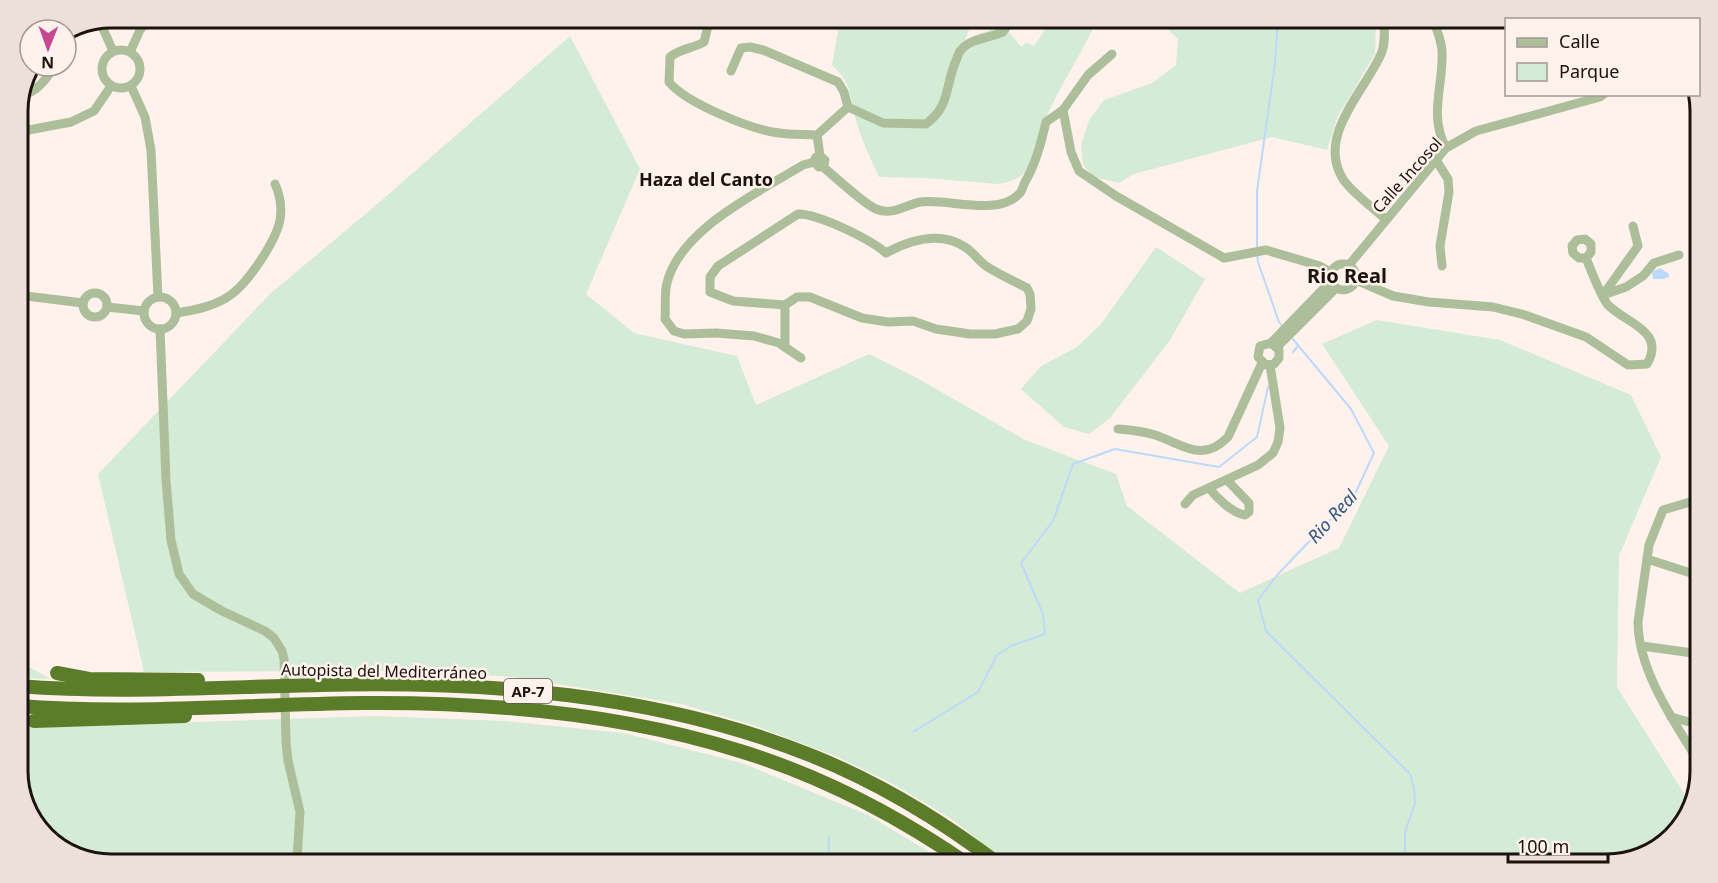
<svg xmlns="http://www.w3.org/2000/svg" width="1718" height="883" viewBox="0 0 1718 883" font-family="'Noto Sans',sans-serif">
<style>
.green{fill:#d4ebd6}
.water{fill:#bcd9fb}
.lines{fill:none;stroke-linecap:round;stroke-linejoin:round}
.stream{stroke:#bcd9fb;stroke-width:2}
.minor{stroke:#adbe9a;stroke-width:9}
.highway{stroke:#5b7c29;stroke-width:14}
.labels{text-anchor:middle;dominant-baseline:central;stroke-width:5;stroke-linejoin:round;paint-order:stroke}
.shield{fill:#fff2ed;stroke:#605551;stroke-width:1.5}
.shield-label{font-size:15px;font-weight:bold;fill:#1c120e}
.street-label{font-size:16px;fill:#1c120e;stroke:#fff2ed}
.neighbourhood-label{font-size:18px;font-weight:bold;fill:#1c120e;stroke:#fff2ed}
.water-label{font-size:18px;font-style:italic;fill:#2e5683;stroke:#fff2ed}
.quarter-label{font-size:20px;font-weight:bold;fill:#1c120e;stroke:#fff2ed}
.rim{fill:none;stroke:#1c120e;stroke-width:3}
</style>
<rect width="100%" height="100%" fill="#fff2ed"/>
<g class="green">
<path d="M835,18h138l-8,23c11,-8 24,-9 37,-16l20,22 4,-5 8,4 19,-28h45c-14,31 -33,60 -48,91 -8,18 -13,50 -27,65 -6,6 -17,9 -26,10l-72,-6 -46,-1c-8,-18 -18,-37 -23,-57 -7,-25 -3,-35 -24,-55l6,-34z"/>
<path d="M1156,18h220l-1,36 -37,62 -11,34 -55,-13 -138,37 -15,9 -25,-6 -11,-12 -2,-20 8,-25 15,-20 48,-17 24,-18 2,-26z"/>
<path d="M570,36l70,133 -54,125 48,39 103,23 19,49 113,-51 48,24 108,62 91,34 11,32 113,87 99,-45 50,-102 -67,-102 55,-24 123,20 131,55 30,62 -42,99 -2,131 70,111 6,5 -3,10 -32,36 -51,16h-596l-58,-45 -58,-35 -57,-28 -85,-32 -72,-21 -167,-27 -108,-6 -262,1 -46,-198 173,-181 104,-87z"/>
<path d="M1156,247l49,32 -35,61 -60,78 -21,16 -25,-7 -43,-38 20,-23 36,-19 24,-23z"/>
<path d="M18,661l4,2 29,16 -33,-1z"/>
<path d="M18,710l24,2 33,14 300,-10 131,5 118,12 118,30 126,52 83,50h-840l-41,-10 -36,-32 -16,-45z"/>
</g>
<path class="water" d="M1660,268l9,6v3l-6,2h-10l-1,-7z"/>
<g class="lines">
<g class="stream">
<path d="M1257,248v-57l18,-128 3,-45"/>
<path d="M1257,253l1,9 21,60 4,5"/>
<path d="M1292,338l59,71 23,44 -19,41 -77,80 -20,26 8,31 144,143 4,14 1,16 -10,28v20l5,13"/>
<path d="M1293,352l5,-6"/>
<path d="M913,732l65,-40 19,-37 16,-10 32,-11 -2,-20 -22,-51 32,-42 20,-57 42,-15 104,18 38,-30 11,-50"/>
<path d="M828,865l1,-29"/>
</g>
<g class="minor">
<path d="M710,18l-6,24c-10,6 -25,7 -34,15l-1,25c17,21 83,48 110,51 13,2 26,1 38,2l31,-28"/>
<path d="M1384,18c0,11 2,26 -3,36 -16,37 -65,82 -38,125 7,12 32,30 43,41"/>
<path d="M1432,18c4,9 9,22 10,32 2,36 -14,64 4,98"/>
<path d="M1505,18l1,2"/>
<path d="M100,22l13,29"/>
<circle cx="121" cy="69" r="19"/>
<path d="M130,52l10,-22 9,-12"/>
<path d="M731,71l10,-23 9,-1 13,3 75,32 6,10 4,15 35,16 43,1c24,-18 19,-36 29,-61 2,-4 3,-10 6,-13 10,-12 29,-12 42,-18l10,-14"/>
<path d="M131,86l14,31 6,33 7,147"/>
<path d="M23,95c15,-4 24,-16 31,-29"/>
<path d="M1063,110l8,42 8,19 37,25 108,62 42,-8 54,16 10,6"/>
<path d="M18,132l53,-10 23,-11 17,-25"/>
<path d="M817,135l3,21 5,4 -1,5 -5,2 -5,-5 2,-5 4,-1"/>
<path d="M1436,160l12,19 1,13 -9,54 2,20"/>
<path d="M822,166c12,10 42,38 54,43 17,7 29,-4 44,-7 28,-4 77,15 99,-8 3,-2 4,-8 6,-12 11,-19 16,-39 21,-60l17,-12 25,-35 24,-21"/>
<path d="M798,214c21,0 72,25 88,39 24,-13 54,-22 79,-6 8,5 13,13 21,19 12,8 28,15 41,22l3,6 1,15 -4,12 -9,8 -23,5h-25l-34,-5 -23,-8 -25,1 -26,-4 -52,-21h-13l-12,8 -52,-4 -23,-9v-15l8,-11z"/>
<path d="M1633,226l5,20 -35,49 23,-8 17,-11 11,-13 25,-8"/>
<circle cx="1343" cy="277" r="13"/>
<path d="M1349,265l97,-117 30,-17 124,-34 4,-3"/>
<path d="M1356,280l37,16 36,6 64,5 32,8 61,22 42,28 19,-1c19,-33 -20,-40 -39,-59 -6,-6 -18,-37 -22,-47h-7l-6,-5 -1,-7 5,-6 8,-1 6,5v8l-5,6"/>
<circle cx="95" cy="305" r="12"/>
<path d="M18,295l65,8"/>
<circle cx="160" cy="313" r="16"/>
<path d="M785,305v42"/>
<path d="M107,307l37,4"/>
<path d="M176,313c20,-3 40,-7 56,-19 17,-13 44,-53 48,-74 2,-12 0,-25 -5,-36"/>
<path d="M160,329l6,151 5,60 8,34 14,20 29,17 43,20 9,7 8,13 2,8 2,83 2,19 12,51 -3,47 -7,6"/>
<path d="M1271,343l8,7v8l-5,6 -8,1 -8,-8 2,-11 11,-3 59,-61"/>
<path d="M1277,347l59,-59"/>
<path d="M801,358l-22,-15 -25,-7 -38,-3 -32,1 -10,-3 -9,-12c1,-11 -1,-25 2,-36 13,-54 92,-91 136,-118l11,-3"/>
<path d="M1118,429c13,1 25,2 37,6 28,9 47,29 73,2l34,-74"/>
<path d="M1209,488c8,10 23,25 36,27l4,-3v-9l-22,-23"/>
<path d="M1700,499l-37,11 -14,35 -11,77c0,49 37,101 62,142"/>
<path d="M1185,504l8,-9 65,-30 15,-12 5,-11 2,-14 -10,-63"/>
<path d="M1647,559l53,17"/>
<path d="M1642,646l58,8"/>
<path d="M1671,717l29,8"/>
</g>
<g class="highway">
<path d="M57,673l32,6 109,1"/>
<path d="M18,686c101,8 202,1 303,-1 164,-4 334,8 489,70 68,27 132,66 190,110"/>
<path d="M18,706c115,9 231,-2 346,-3 125,-1 256,10 376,48 82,25 158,65 229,114"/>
<path d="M34,721l151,-5"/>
</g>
</g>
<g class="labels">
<rect class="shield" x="504" y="679" width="48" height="24" rx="4.5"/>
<g class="shield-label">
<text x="528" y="691">AP-7</text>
</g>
<g class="street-label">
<text transform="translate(1407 175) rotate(-48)">Calle Incosol</text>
<text transform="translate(384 671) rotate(1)">Autopista del Mediterráneo</text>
</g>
<g class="neighbourhood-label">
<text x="706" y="179">Haza del Canto</text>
</g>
<g class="water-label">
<text transform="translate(1332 516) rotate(-48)">Rio Real</text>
</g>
<g class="quarter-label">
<text x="1347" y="275">Rio Real</text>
</g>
</g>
<path d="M0 0H1718V883H0ZM111 28H1607A83 83 0 0 1 1690 111V771A83 83 0 0 1 1607 854H111A83 83 0 0 1 28 771V111A83 83 0 0 1 111 28Z" fill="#ede0db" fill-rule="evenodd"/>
<path class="rim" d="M111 28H1607A83 83 0 0 1 1690 111V771A83 83 0 0 1 1607 854H111A83 83 0 0 1 28 771V111A83 83 0 0 1 111 28Z"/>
<rect x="1505" y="18" width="195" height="78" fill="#fff2ed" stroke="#a49894" stroke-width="1.5"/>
<rect x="1517" y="38" width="30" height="9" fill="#adbe9a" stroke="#a49894" stroke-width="1.5"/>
<text x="1559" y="48" font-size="18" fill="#1c120e">Calle</text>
<rect x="1517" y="63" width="30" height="18" fill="#d4ebd6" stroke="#a49894" stroke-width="1.5"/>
<text x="1559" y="78" font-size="18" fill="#1c120e">Parque</text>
<g transform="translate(48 48) rotate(181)"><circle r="28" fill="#fff2ed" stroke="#a49894" stroke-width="1.5"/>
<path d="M0-4.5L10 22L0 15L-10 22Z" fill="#c74791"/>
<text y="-9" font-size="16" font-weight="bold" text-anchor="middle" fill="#1c120e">N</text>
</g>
<path d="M1508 853v9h100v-9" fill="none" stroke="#1c120e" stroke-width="3"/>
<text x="1517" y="853" font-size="18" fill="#1c120e" stroke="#fff2ed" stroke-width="4.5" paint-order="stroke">100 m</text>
</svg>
